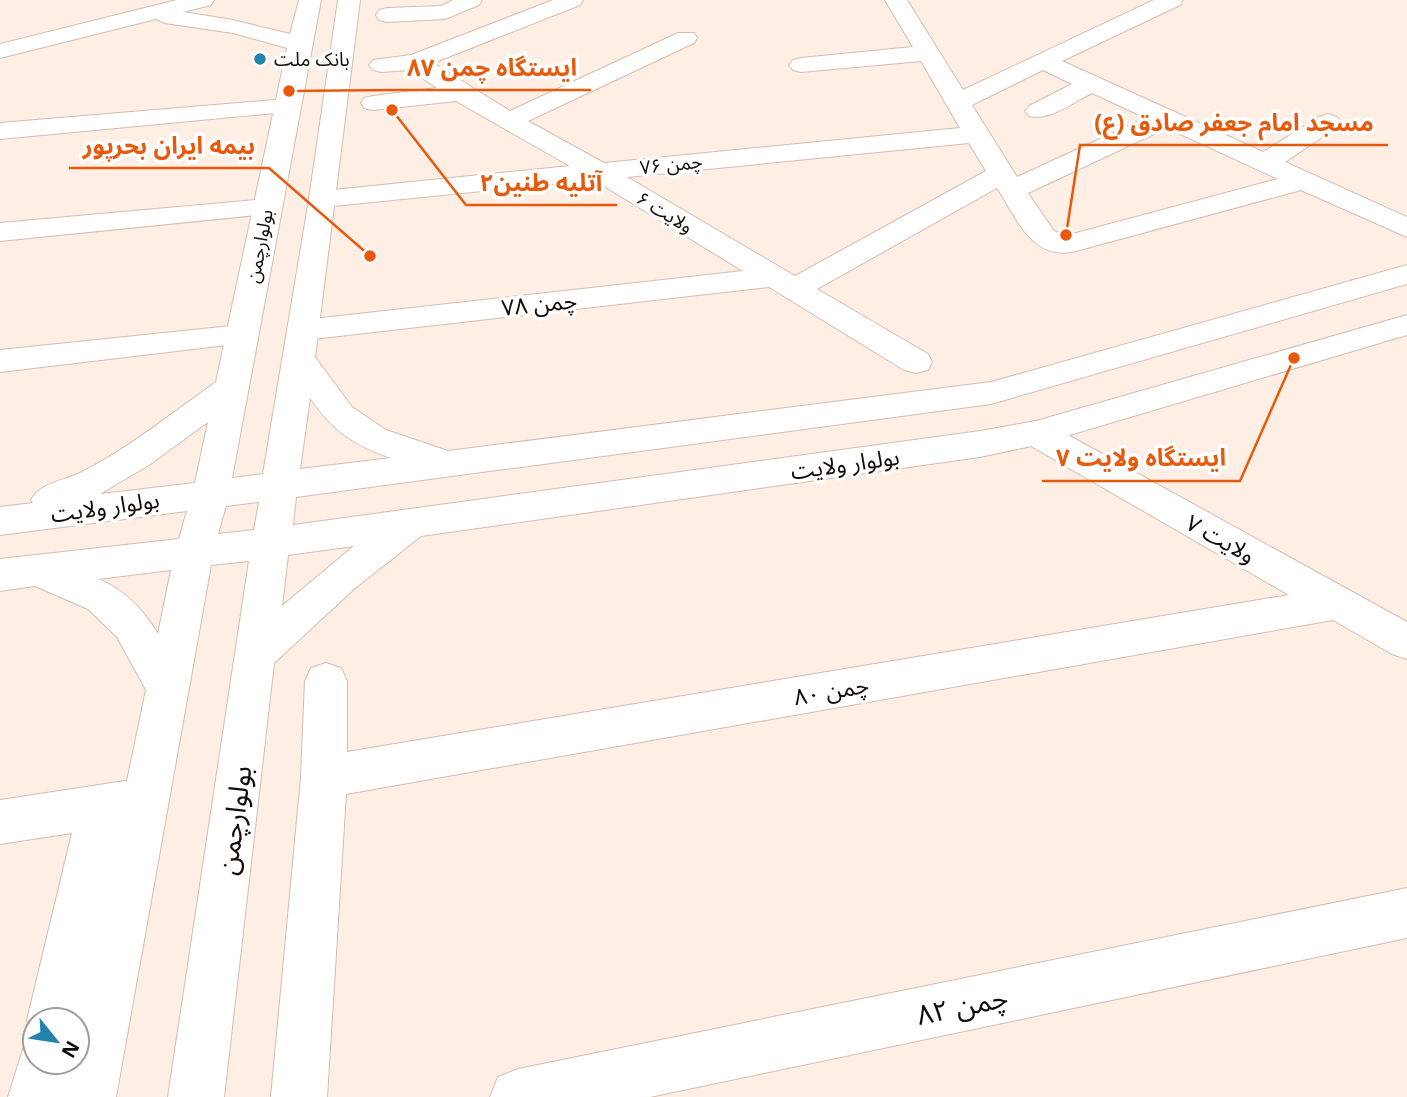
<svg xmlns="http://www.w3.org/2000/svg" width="1407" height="1097" viewBox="0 0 1407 1097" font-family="'Noto Sans','Noto Sans Arabic',sans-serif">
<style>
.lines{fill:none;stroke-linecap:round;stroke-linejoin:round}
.street-casing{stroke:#d3beb2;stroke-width:2}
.secondary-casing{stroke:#d3beb2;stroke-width:2}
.street{fill:#fff;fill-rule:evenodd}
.secondary{fill:#fff;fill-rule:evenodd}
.poi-dot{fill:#2383af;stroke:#fff;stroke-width:2.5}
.labels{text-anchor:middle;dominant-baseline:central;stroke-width:7;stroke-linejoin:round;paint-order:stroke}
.far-poi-label{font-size:19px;fill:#120b07;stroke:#fff;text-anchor:start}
.far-street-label{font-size:19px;fill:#120b07;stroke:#fff}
.street-label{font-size:23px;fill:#120b07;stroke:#fff}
.near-street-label{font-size:28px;fill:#120b07;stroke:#fff}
.leader{fill:none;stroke:#e8590c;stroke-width:2.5}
.callout-dot{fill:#e8590c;stroke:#fff;stroke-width:2.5}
.callout-label{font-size:24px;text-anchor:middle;font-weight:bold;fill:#e8590c;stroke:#fff;stroke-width:7;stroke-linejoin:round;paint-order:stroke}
</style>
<rect width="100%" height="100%" fill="#ffeee4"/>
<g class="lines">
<defs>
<g id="street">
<path d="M453,0h29l-3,5 -34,14 -58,3 -8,-2 -3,-5 3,-5 8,-2 54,-2z"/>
<path d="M553,0h30l-3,5 -147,58 77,48 168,-78h16l3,5 -3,5 -166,78 76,42 356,-35 -39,-67 -120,11 -8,-2 -4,-5 4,-5 8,-2 112,-11 -28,-47h22l56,90 191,-90h29l-3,5 -118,56 201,91 56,-35 9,-3 9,3 4,5 -4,5 -52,35 122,55v20l-106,-47 -225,61c-44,11 -59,-33 -79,-63l-180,101 111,65 4,8 -4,8 -12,3 -12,-3 -135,-83 -465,53 -11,-3 -5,-7 5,-7 11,-3 439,-49 -149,-91 -271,27 -10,-2 -4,-6 4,-6 10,-2 247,-25 -114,-65 -83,9 -9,-2 -3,-5 3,-5 9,-2 64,-8 -27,-18 -29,2 -8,-2 -4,-5 4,-5 38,-5zM1043,70l29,14 -43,22 -4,5 4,5c21,5 45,-14 63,-23l54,25 -129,59 -45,-72zM1167,128l111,51 -213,57 -11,-5 -26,-38zM969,143l17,28 -191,105 -168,-99z"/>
<path d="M287,99l9,2 3,5 -3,5 -296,28v-16z"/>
<path d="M267,199l10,2 4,6 -4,6 -277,28v-18z"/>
<path d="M241,325l11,3 5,7 -5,7 -252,30v-22z"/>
<path d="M1036,421l12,3 359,198v37l-15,-5 -59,-34 -987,174 -19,303h-56l30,-320 4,-96 6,-13 15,-5 15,5 6,13v71l942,-157 -265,-153 -5,-9 5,-9z"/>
<path d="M125,781l16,7 7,15 -7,15 -20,7 -42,195 -2,6v-6h-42v42h36l-7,35h-56l17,-54 10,-4 -8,-19 45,-187 -72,11v-44z"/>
<path d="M1407,888v50l-757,159h-160l8,-20 20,-8z"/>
</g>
<path id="secondary" d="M177,0h37l-3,5 -28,7 50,8 57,14 9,-34h22l-89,478 31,-4 46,-275 29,-199h22l-45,357 37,50 34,23 62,21 543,-69 416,-117v19l-416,120 -695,93 -3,28 687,-94 56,-10 371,-106v20l-371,110 -56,12 -559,79 -67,53 -80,74 -50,434h-56l81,-536 -38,4 -95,532h-56l8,-35h9v-42l69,-330 -29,-53 -29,-28 -53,-23 -35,5v-32l179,-20 8,-28 -187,24v-28l33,-4 -2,-3c10,-18 33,-19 51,-28 47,-24 90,-59 134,-90l71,-334 -54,-15 -68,-10 -9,-4 -156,39v-14zM310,398c23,33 43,47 81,60l-91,11zM208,422l-13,61 -95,11 49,-29zM259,502l-5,28 -36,4 8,-28zM354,546l-72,60 6,-51zM171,570l-13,64c-15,-25 -33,-44 -60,-55z"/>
</defs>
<use href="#street" class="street-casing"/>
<use href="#secondary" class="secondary-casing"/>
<use href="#street" class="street"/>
<use href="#secondary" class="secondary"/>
</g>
<circle class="poi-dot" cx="260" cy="59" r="7"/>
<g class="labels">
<g class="far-poi-label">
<text x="274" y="59">بانک ملت</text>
</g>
<g class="far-street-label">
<text transform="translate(671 164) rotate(-6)">چمن ۷۶</text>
<text transform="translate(665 212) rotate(31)">ولایت ۶</text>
<text transform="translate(259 246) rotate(-79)">بولوارچمن</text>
</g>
<g class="street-label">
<text transform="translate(539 303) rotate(-6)">چمن ۷۸</text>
<text transform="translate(845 463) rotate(-8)">بولوار ولایت</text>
<text transform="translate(105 506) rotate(-8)">بولوار ولایت</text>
<text transform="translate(1221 538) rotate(29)">ولایت ۷</text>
<text transform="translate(831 690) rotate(-10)">چمن ۸۰</text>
</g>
<g class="near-street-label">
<text transform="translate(233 820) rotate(-82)">بولوارچمن</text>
<text transform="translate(962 1005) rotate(-12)">چمن ۸۲</text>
</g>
</g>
<path class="leader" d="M289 91L393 90H591M1066 235L1080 145H1388M370 256L269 168H69M392 110L466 205H617M1294 358L1240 481H1042"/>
<g class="callout-dot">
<circle cx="289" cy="91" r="7"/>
<circle cx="1066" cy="235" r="7"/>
<circle cx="370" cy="256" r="7"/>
<circle cx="392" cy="110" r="7"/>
<circle cx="1294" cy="358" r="7"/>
</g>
<g class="callout-label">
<text x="492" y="76">ایستگاه چمن ۸۷</text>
<text x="1234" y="131">مسجد امام جعفر صادق (ع)</text>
<text x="169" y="154">بيمه ايران بحرپور</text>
<text x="541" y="191">آتلیه طنین۲</text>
<text x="1141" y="466">ایستگاه ولایت ۷</text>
</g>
<g transform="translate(56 1041) rotate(120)"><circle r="33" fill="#ffffff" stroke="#a09d9c" stroke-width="2"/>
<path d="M0-5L12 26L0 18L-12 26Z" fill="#2383af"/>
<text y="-10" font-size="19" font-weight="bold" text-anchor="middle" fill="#120b07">N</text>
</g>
</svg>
